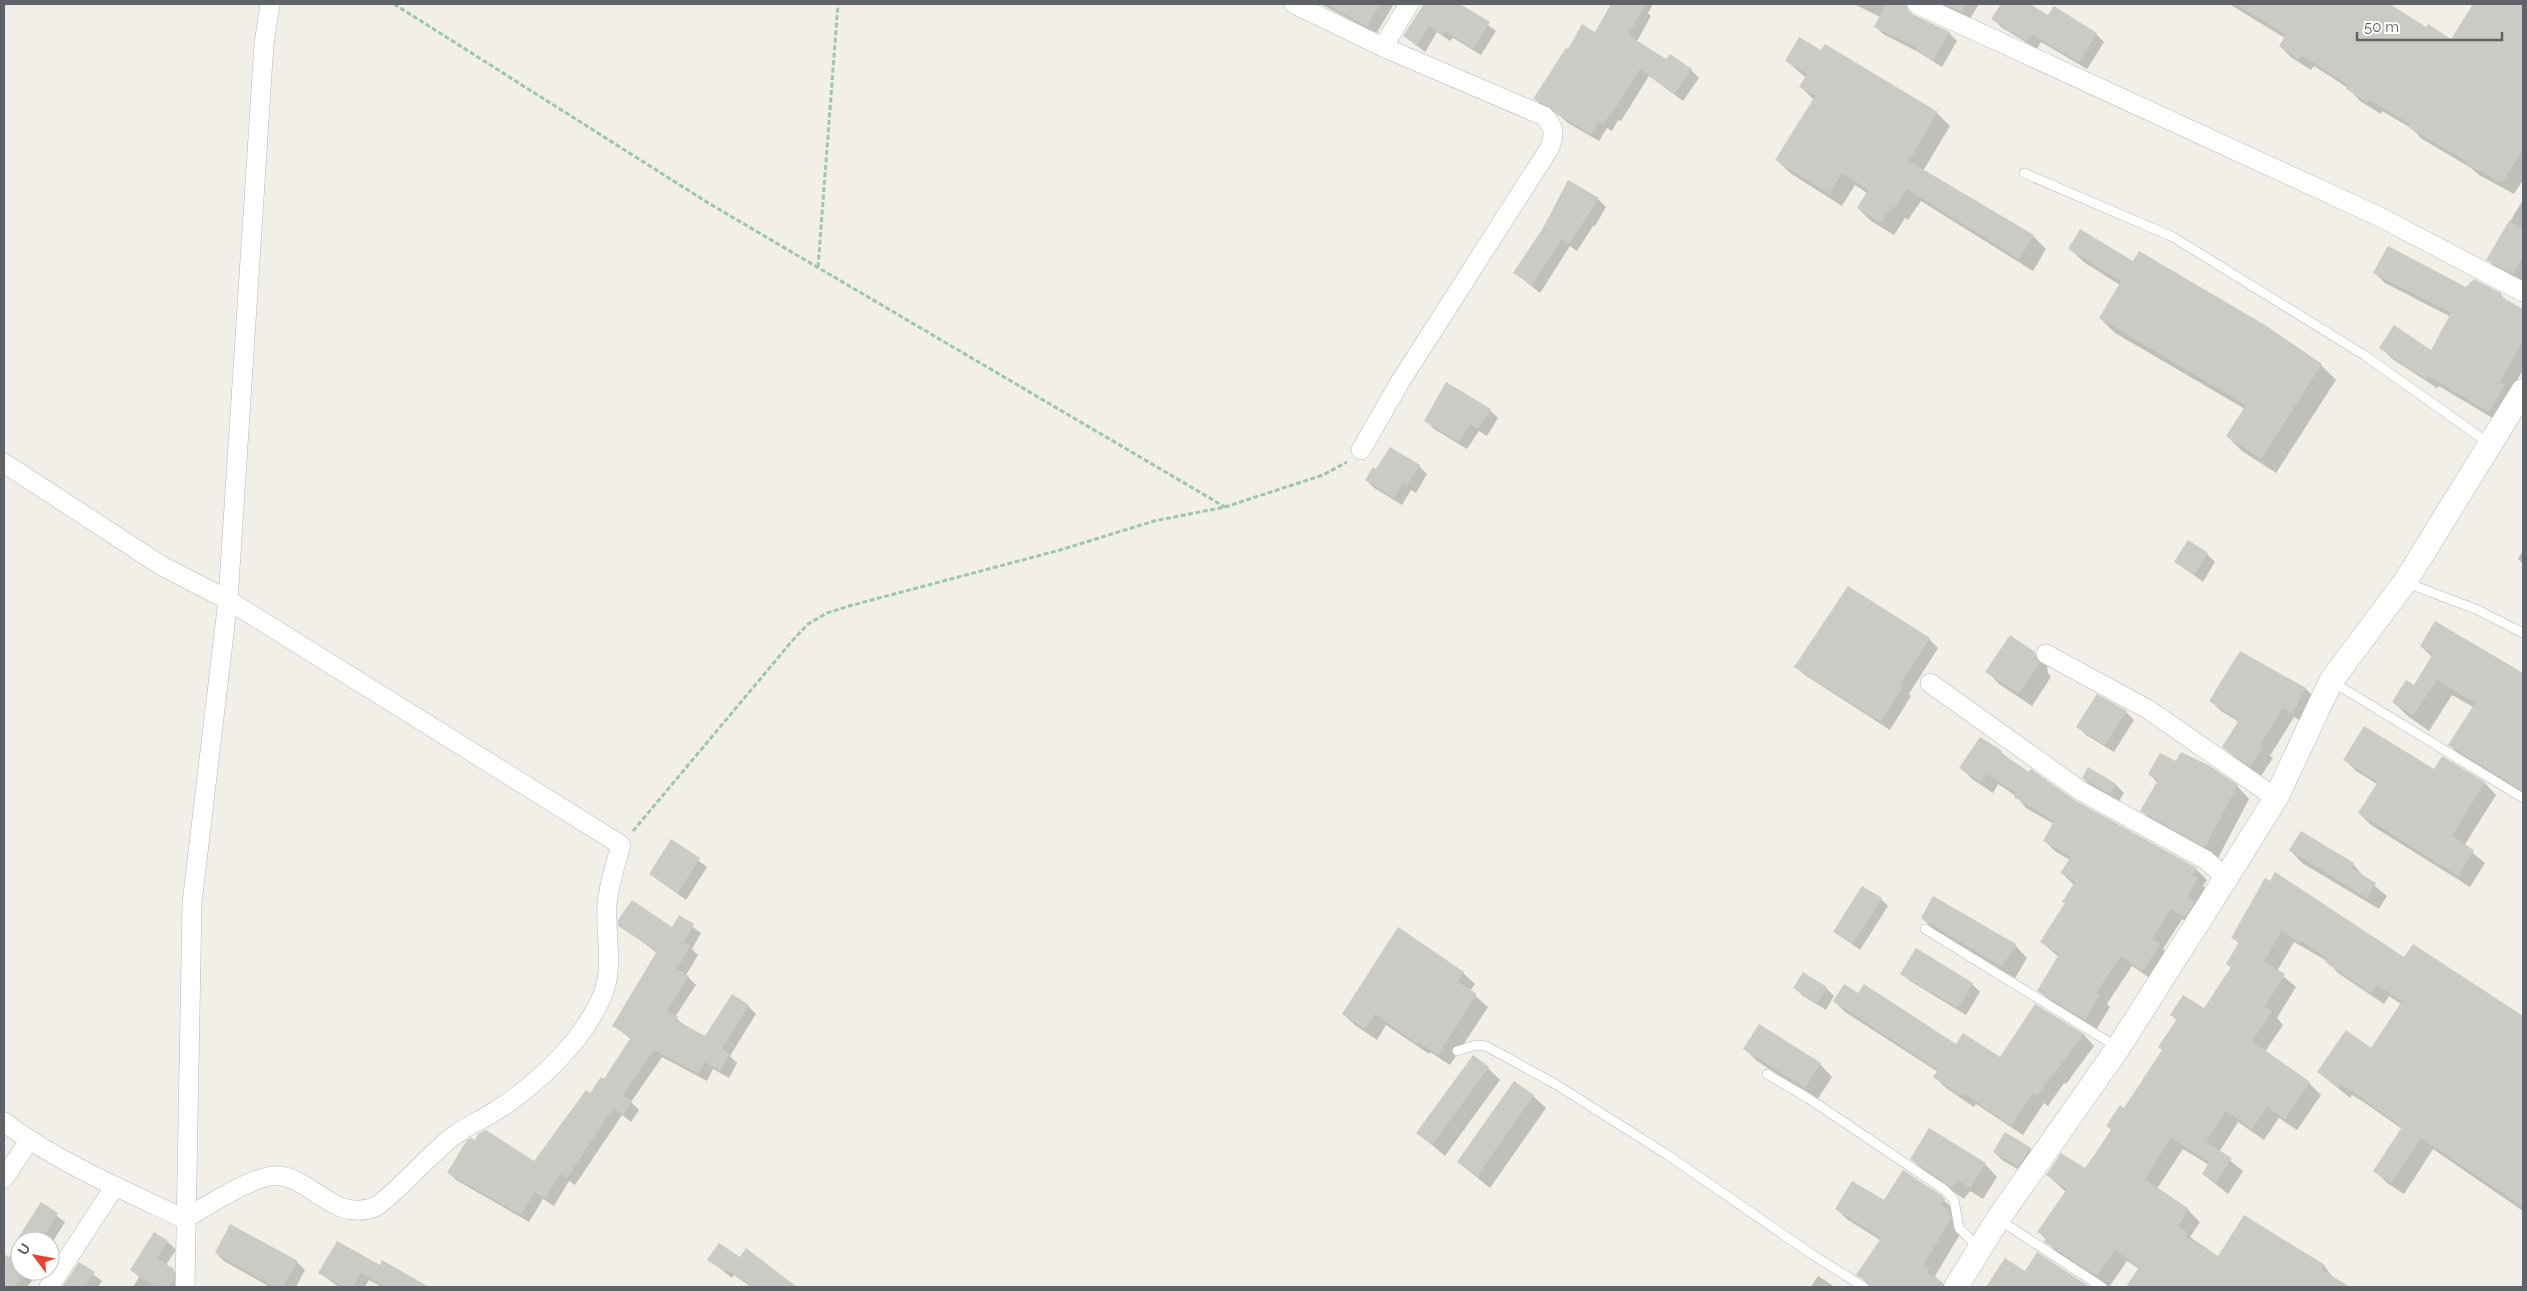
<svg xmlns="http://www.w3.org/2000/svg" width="2527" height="1291" viewBox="0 0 2527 1291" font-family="Raleway,sans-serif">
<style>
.shadow{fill:#0003}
.building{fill:#cccac5}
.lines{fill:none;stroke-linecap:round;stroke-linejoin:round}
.service-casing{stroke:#b5b8bc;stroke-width:10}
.minor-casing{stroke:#b5b8bc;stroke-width:20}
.tertiary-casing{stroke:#b5b8bc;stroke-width:25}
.path{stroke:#9cc7a9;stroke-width:3;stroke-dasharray:5 2.5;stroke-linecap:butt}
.service{stroke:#fff;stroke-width:9}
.minor{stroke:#fff;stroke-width:19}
.tertiary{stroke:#fff;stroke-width:24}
</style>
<rect width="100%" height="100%" fill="#f1efe8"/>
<g class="shadow">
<path d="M1321,4h73l-18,30z"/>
<path d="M1425,4h34l37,27 -15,24 -28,-17 -3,3 -13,-9 -12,20 -21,-16z"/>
<path d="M1613,4h40l-5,9 3,3 -14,25 30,19 24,10 8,8 -16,23 -34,-25 -28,45 -3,-1 -6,11 -5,-3 -8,13 -31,-18 -10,-9 -15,-7 -8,-8 34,-48 27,-18z"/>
<path d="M1854,4h43l17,12 35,17 8,8 -15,26 -22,-14 -37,-19 -8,-8 5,-9z"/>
<path d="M1942,4h37l-9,15 -22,-10z"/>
<path d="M2002,4h16l8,5 70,25 8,8 -17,27 -46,-27 -4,7 -36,-22 -8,-8z"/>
<path d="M2229,4h158l40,24 24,12 23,-36h49v176l-9,14 -35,-19 -8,-7 -49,-29 -11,-11 -29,-17 -1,3 -21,-13 -12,-13 -34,-22 -3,4 -19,-12 -12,-12 5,-8z"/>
<path d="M1786,60l151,53 13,13 -27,45 110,65 13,13 -13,22 -112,-70 -13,19 -3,-2 -11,17 -23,-14 -13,-13 9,-15 -12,-8 -13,21 -52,-33 -13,-13 37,-60 -13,-13 5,-9z"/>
<path d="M1598,199l8,8 -11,19h-2l-16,25 -7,-5 -30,47 -25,-20z"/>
<path d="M2523,200v84l-24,-13 -12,-12z"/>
<path d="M2070,249l251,116 15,15 -60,93 -34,-22 -15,-15 18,-27 -130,-76 -15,-15 20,-33 -35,-22z"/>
<path d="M2375,273l91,15 2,-3 32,9 8,8 15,9v59l-13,22 -11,30 -60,-36 -2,2 -46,-30 -10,-11 50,5 20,-35 -66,-34z"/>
<path d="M1490,410l8,8 -11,18 -8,-5 -12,18 -33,-20 -8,-8z"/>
<path d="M1419,466l8,8 -11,19 -5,-3 -9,15 -28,-17 -8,-8 11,-10z"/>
<path d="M2523,550v14l-5,-5z"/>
<path d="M2207,554l8,8 -12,20 -27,-20z"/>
<path d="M1929,639l9,9 -29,46 2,2 -21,34 -85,-55 -9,-8z"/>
<path d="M2421,646l100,28 2,-4v126l-58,-35 -15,-16 23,-38 -21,-12 -23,36 -20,-14 -16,-15 22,-15 17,-30z"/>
<path d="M2241,652l65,37 10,10 -13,23 -9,-5 -24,39 3,2 -12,18 -27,-19 -10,-10 15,-25 -18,-11 -10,-10z"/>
<path d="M2034,653l13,12 1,8 3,4 -19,29 -33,-22 -12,-13z"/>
<path d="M2126,712l8,8 -20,32 -28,-17 -8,-8z"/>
<path d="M2001,752l11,10 63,40 121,67 11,11 -4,6 5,4 -12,37 -14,-8 -19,30 7,7 -16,25 -22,-15 -25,38 3,3 -14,23 -46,-29 -11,-11 20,-33 -18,-15 25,-39 8,-18 -12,-12 8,-13 -14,-8 -11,-11 9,-17 -28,-16 -10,-12 -18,-12 -5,9 -21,-14 -11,-11z"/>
<path d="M2442,758l43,25 11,12 -32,51 21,17 -15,24 -99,-62 -12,-12 18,-29 -21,-13 -12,-12 91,11z"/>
<path d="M2177,763l60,23 12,13 -31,59 -64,-35 -12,-12 16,-28 -9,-9z"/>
<path d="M2089,769l27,16 8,8 -5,8 -28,-15 -8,-8z"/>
<path d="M672,841l35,26 -21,33 -36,-26z"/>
<path d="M2290,850l63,14 12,14 22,18 -8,13 -77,-46z"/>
<path d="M2265,880l140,79 8,-13 110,73v192l-90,-62 -29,45 -17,-11 -12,-12 27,-42 -34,-24 -16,-10 -2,3 -32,-26 53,-23 30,-45 -12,-8 -5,8 -46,-31 -11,-12 -33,-19 -17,29 19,16 -19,31 6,7 -18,27 44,31 12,12 -24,35 -18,-12 -15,22 -26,-18 -19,30 24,19 -15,23 -25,-20 6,-9 -26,-16 -26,40 31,21 12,12 -10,15 29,20 105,9 11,14 11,7h-218l11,-18 -12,-8 -18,26 -52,-34 -18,-21 27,-40 -19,-17 38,-5 78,-120 14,-29 -5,-6 32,-5 27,-42 -4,-4 12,-20 -6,-7z"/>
<path d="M1881,899l7,7 -28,44 -25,-18z"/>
<path d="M679,917l22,16 -9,16 6,6 -12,20 10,10 -21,32 10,9 21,12 42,-32 8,8 -26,42 7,7 -8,15 -16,-9 -6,12 -45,-24 -31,45 8,8 -8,12 -9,-7 -47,70 -6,-4 -15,25 -11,-7 -14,23 -73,-42 -8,-8 86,-9 70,-82 27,-42 -17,-13 43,-73 -37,-28 52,3z"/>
<path d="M1922,918l93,27 12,13 -12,20 -80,-47z"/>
<path d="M1917,949l55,35 8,8 -14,23 -56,-34 -8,-8z"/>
<path d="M1463,973l12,11 -5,7 18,16 -38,58 -20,-13 -1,2 -43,-29 -9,15 -22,-15 -12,-11z"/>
<path d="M1804,974l22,14 8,8 -8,14 -23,-14 -8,-8z"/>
<path d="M1859,995l97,50 44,14 35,-53 49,29 10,11 -28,38 -2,-1 -16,23 -4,-3 -21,32 -47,-31 -2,3 -28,-19 -11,-11 3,-5 -93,-60 -11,-11z"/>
<path d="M1744,1048l76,16 12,13 -15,23 -60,-39z"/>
<path d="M1488,1068l12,12 -55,76 -27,-23z"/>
<path d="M1533,1096l13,12 -56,80 -32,-26z"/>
<path d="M2030,1149l8,8 -12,17 -24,-14 -8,-8z"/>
<path d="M1912,1159l73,5 12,13 -14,22 -13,-8 -6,8 -40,-28z"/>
<path d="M1944,1200l12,12 6,19 -27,45 11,11h-75l-13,-13 22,-34 -32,-20 -12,-11 48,-7z"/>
<path d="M41,1204l24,18 -15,24v-5h-30v30h15l-3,5 2,2 -7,9h-23v-21z"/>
<path d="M231,1226l66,36 8,8 -9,17h-26l-46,-26 -8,-8z"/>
<path d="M168,1242l8,8 -10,15 16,13 -1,9h-48l6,-10 -8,-8z"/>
<path d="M2038,1254l51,33 -100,-1 37,-13z"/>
<path d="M709,1260l80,23 5,4h-43l-17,-12 -2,3z"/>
<path d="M383,1262l42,25h-43l-13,-7 -4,7h-26l-19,-14 60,-6z"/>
<path d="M79,1264l23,17 -4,6h-34z"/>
<path d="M1818,1276l17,11h-24z"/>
</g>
<g class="building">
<path d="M1326,4h54l-13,23z"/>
<path d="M1424,4h36l30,18 -17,27 -28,-18 -2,4 -14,-9 -12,19 -14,-9z"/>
<path d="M1611,4h35l-18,31 38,24 4,-5 22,15 -18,25 -34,-25 -28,45 -2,-1 -6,11 -6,-3 -7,13 -33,-19 -9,-9 -16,-7 33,-51 2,1 14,-25 13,8z"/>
<path d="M1886,4h20l2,6 4,4 38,18 -17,28 -17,-10 1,-2 -43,-21z"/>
<path d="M1943,4h23l-4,8z"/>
<path d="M2001,4h29l18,11 6,-9 43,27 -18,29 -46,-27 -5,7 -37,-23z"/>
<path d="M2236,4h154l36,23 2,-3 23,15 22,-35h50v146l-21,33 -37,-20 1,-2 -57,-33 1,-4 -40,-24 -2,3 -22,-14 2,-4 -47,-30 -2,4 -20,-13 7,-11z"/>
<path d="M1799,37l22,13 4,-6 113,68 -29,49 125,74 -15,24 -112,-70 -12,19 -3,-2 -11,17 -24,-15 11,-18 -26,-17 -13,21 -54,-34 40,-64 -16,-9 8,-13 -22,-13z"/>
<path d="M1568,180l31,18 -30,46 -7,-5 -30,46 -19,-12 30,-45z"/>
<path d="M2509,221l14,9v27l-10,17 -27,-14z"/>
<path d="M2080,229l53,32 6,-10 126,74 57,39 -61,95 -35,-23 20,-31 -147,-87 22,-37 -53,-32z"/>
<path d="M2388,246l78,41 8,-8 27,14 -1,3 23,13v32l-23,41 5,3 -16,27 -61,-36 -2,3 -47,-31 15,-23 37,25 20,-37 -78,-40z"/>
<path d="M1446,382l45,27 -13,20 -8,-5 -11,18 -35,-21z"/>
<path d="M1390,447l30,18 -13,20 -4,-2 -9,15 -29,-18 8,-13 3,2z"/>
<path d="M2188,540l20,13 -14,22 -20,-13z"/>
<path d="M1848,586l82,52 -30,47 3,1 -22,36 -87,-55z"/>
<path d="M2435,621l88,52v118l-75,-46 27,-42 -38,-23 -24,36 -21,-14 14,-22 8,5 19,-31 -13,-8z"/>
<path d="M2010,635l25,17 1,7 4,4 -21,31 -34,-22z"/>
<path d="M2240,651l66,37 -14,25 -9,-5 -23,37 3,2 -13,20 -28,-20 17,-27 -30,-19z"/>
<path d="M2097,694l30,17 -22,34 -29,-18z"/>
<path d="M2364,726l70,43 8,-13 43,26 -33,54 22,14 -16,26 -100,-63 20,-31 -35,-22z"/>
<path d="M1980,737l22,14 -1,2 28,19 2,-3 45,32 121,67 -5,7 6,3 -11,19 8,5 -10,15 -14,-8 -19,30 8,5 -17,27 -22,-15 -25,37 4,2 -15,25 -48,-29 22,-37 -19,-12 25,-39 -3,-1 13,-20 -15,-9 11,-16 -28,-16 11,-20 -40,-24 2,-4 -29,-19 -6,9 -22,-15z"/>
<path d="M2181,752l29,14 28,19 -33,62 -65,-36 18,-31 -10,-6 12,-21 16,8z"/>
<path d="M2088,767l28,17 -6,10 -28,-16z"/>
<path d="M2301,831l53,32 -3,5 25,15 -9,15 -78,-48z"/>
<path d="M671,839l29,19 -22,35 -29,-19z"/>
<path d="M2275,872l129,85 9,-13 110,72v191l-102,-69 -30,45 -18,-12 29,-44 -47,-34 -15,-9 -2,3 -21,-15 29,-42 25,18 31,-47 -26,-16 -5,8 -46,-31 2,-4 -25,-17 -2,2 -18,-12 -18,30 21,13 -20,33 7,5 -20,29 58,41 -25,37 -18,-12 -15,22 -26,-18 -20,31 26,16 -16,25 -14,-9 7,-12 -38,-24 -26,41 44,30 -11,17 9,6 -2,4 33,20 26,-41 81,50 -3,5 28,17h-224l13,-20 -24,-17 -18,26 -53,-34 2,-4 -9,-6 30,-43 -21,-14 15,-22 24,15 27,-38 -6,-4 14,-21 4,3 38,-58 -4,-3 19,-28 -7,-4 13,-20 21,13 27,-41 -5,-3 13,-22 -8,-4 34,-60 5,3z"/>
<path d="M1862,886l20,12 -29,46 -20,-12z"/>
<path d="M1933,896l83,48 -14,23 -81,-49z"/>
<path d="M632,900l40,27 7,-12 15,9 -10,18 6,4 -13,23 12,7 -22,35 11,6 -2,3 29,16 27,-42 17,11 -27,44 8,5 -10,17 -15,-9 -7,12 -44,-24 -31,45 9,6 -9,14 -10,-7 -46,70 -7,-4 -15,25 -10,-7 -14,23 -74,-42 20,-33 4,-2 4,2 3,-6 8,-4 48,31 52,-71 4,3 11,-16 3,2 27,-42 -19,-11 45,-75 -39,-25v-6z"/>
<path d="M1398,927l66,45 -6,10 19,12 -39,61 -20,-13 -1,2 -42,-30 -10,15 -23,-15z"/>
<path d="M1916,948l57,35 -15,25 -58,-34z"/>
<path d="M1803,972l24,15 -10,16 -24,-15z"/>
<path d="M1844,984l14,9 6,-9 92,60 7,-11 37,24 35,-53 49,30 -30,40 -1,-1 -16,23 -4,-3 -22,33 -46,-32 -2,3 -30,-20 5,-7 -105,-69z"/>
<path d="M1759,1024l62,39 -16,25 -62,-39z"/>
<path d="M1473,1055l16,12 -57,78 -16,-12z"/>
<path d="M1514,1081l20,14 -57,81 -20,-14z"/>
<path d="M1929,1128l57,35 -16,25 -13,-8 -5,8 -42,-29z"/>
<path d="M2005,1132l26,16 -13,19 -25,-15z"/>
<path d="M1903,1170l38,25 4,4 -4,6 9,6 1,8 -27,45 6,4 -3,4 16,11 -1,4h-72l-2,-5 -12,-7 25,-37 -46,-29 17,-28 32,19z"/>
<path d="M41,1202l17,11 -17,28h-25z"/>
<path d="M230,1224l68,37 -15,26h-9l-59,-34z"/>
<path d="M154,1232l14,9 -11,17 17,11v10l-5,8h-12l-27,-17z"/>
<path d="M337,1241l43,24 2,-5 47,27h-43l-25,-14 -8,14h-9l-26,-14z"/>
<path d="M719,1243l21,14 6,-9 51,39h-43l-28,-18 -2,2 -17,-11z"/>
<path d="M2037,1252l53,35h-104l19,-29 20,13z"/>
<path d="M4,1254l16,11v6h5l-11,16h-10z"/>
<path d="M79,1262l16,10 -10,15h-23z"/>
</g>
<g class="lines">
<defs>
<g id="service">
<path d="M2024,173l149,64 191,118 126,89"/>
<path d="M2407,583l71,27 45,23"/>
<path d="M2331,681l192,117"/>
<path d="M1925,929l192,118"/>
<path d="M1457,1051l19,-6 10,1 71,39 109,69 147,101 51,32"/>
<path d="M1767,1074l41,24 137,92 9,10 5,28 19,19"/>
<path d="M1998,1219l104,68"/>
</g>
<g id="minor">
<path d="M1294,4l89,43 161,69c11,11 11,20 5,33l-149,233 -39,68"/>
<path d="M1917,4l463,213 143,75"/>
<path d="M1383,47l26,-43"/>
<path d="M4,463l158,103 66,34 393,245c-6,20 -12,39 -14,59 -2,29 7,63 -4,90 -18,45 -65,90 -106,116 -13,9 -29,15 -42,25 -27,20 -50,50 -78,71 -45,20 -68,-35 -106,-30 -24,4 -65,30 -86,43 -62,-29 -126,-56 -181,-97"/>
<path d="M2046,654l103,56 127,88"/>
<path d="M1930,683l151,108 125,69 20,18"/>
<path d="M4,1178l25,-37"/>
<path d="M49,1287l66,-101"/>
<path d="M185,1287l7,-384 36,-303 36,-556 6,-40"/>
</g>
<path id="tertiary" d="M1956,1287l42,-68 120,-171 108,-170 50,-80 55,-117 74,-99 118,-191"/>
</defs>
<use href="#service" class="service-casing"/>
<use href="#minor" class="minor-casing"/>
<use href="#tertiary" class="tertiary-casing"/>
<g class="path">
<path d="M394,4l316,200 515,303"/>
<path d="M818,267l20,-263"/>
<path d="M633,831l159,-190 16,-17 19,-11 22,-7 211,-56 94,-29 71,-14 98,-32 24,-13"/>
</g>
<use href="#service" class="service"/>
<use href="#minor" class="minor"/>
<use href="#tertiary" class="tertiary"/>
</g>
<rect width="2527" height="1291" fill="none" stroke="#5f6368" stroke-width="10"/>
<g transform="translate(35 1256) rotate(302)"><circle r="24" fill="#ffffff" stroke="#bfc1c3"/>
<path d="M0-4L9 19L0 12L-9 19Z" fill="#ea4335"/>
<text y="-8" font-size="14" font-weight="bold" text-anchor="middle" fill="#5f6368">U</text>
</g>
<path d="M2357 32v8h145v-8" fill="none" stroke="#5f6368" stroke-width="2.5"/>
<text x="2364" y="32" font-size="15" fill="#5f6368" stroke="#ffffff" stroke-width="4" paint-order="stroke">50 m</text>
</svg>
